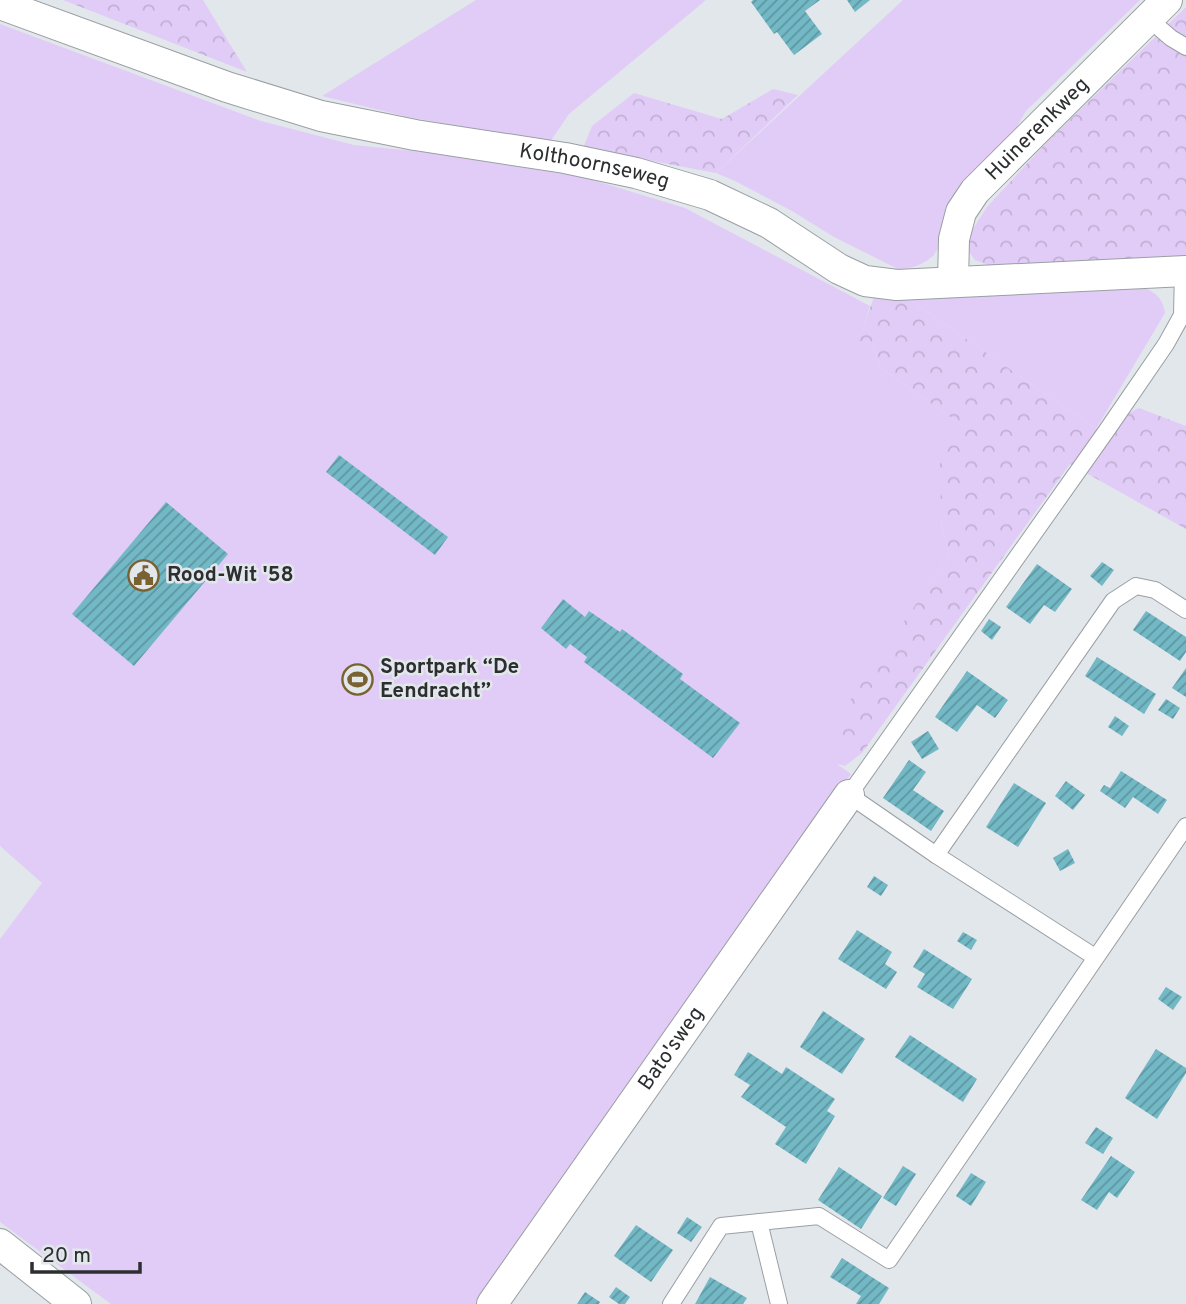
<svg xmlns="http://www.w3.org/2000/svg" width="1186" height="1304" viewBox="0 0 1186 1304" font-family="Overpass,sans-serif">
<style>
.grass{fill:#e1ccf7}
.forest{fill:url(#forest-crowns)}
.building{fill:url(#building-hatch)}
.lines{fill:none;stroke-linecap:round;stroke-linejoin:round}
.lane-casing{stroke:#9a9fa3;stroke-width:18}
.street-casing{stroke:#9a9fa3;stroke-width:32}
.lane{stroke:#fff;stroke-width:16}
.street{stroke:#fff;stroke-width:30}
.labels{text-anchor:middle;dominant-baseline:central;stroke-width:5;stroke-linejoin:round;paint-order:stroke}
.street-label{font-size:21px;fill:#2c2e30;stroke:#e2e7ec}
.poi-label{font-size:21px;font-weight:bold;fill:#2c2e30;stroke:#e2e7ec;text-anchor:start}
</style>
<defs>
<pattern id="forest-crowns" width="20" height="18" patternUnits="userSpaceOnUse" patternTransform="scale(1.75)"><rect width="20" height="18" fill="#e1ccf7"/><path d="M2 6a3 3 0 1 1 6 0M12 15a3 3 0 1 1 6 0" fill="none" stroke="#c1b0d4"/></pattern>
<pattern id="building-hatch" width="6" height="6" patternUnits="userSpaceOnUse" patternTransform="scale(1.75)"><rect width="6" height="6" fill="#72b8c5"/><path d="M-1 1l2-2M0 6l6-6M5 7l2-2" fill="none" stroke="#5e96a0"/></pattern>
</defs>
<rect width="100%" height="100%" fill="#e2e7ec"/>
<g class="grass">
<path d="M476,0h230l-137,114 -19,28 -142,-25 -86,-21z"/>
<path d="M903,0h237l-114,111 -15,26 -78,119c-11,9 -21,13 -35,13l-64,-32 -42,-26 -57,-30 -19,-8z"/>
<path d="M0,24l261,97 93,24 70,7 159,25 102,31 185,98 -11,34 13,2 9,26 82,58 -22,94 8,36 -115,169 28,28 -17,13 -8,-2 14,10 -375,530h-365l-111,-82v-283l42,-56 -42,-37z"/>
<path d="M1134,284c17,6 28,10 31,29l-69,116 -193,-134z"/>
</g>
<g class="forest">
<path d="M63,0h140l44,72z"/>
<path d="M1186,7v249l-188,13 -23,-9 -8,-11 2,-14 18,-28 60,-65z"/>
<path d="M773,89l25,6 -82,78 -133,-25 9,-22 42,-33 88,26z"/>
<path d="M903,295l193,134 43,-21 47,18v103l-116,-65 -208,289 -29,-28 116,-169 -8,-36 -1,-58 23,-36 -82,-58 -9,-26 -14,-1 16,-44z"/>
</g>
<g class="building">
<path d="M753,0h67l-15,11 17,23 -28,21 -17,-23 -3,2 -23,-32z"/>
<path d="M847,0h23l-15,12z"/>
<path d="M339,455l109,82 -13,18 -109,-83z"/>
<path d="M166,502l62,52 -94,112 -62,-52z"/>
<path d="M1102,562l12,8 -12,16 -12,-10z"/>
<path d="M1037,564l35,25 -17,23 -11,-7 -14,19 -24,-17z"/>
<path d="M563,599l22,18 4,-6 31,21 2,-3 61,45 -3,5 60,44 -27,35 -129,-96 3,-5 -17,-13 -4,5 -25,-21z"/>
<path d="M1146,611l40,26v15l-6,9 -47,-31z"/>
<path d="M989,619l12,8 -9,13 -11,-9z"/>
<path d="M1097,657l59,37 -12,20 -59,-38z"/>
<path d="M1186,668v29l-14,-9z"/>
<path d="M967,671l41,29 -13,18 -18,-13 -20,27 -22,-15z"/>
<path d="M1166,699l14,9 -7,11 -15,-9z"/>
<path d="M1115,716l14,10 -7,10 -14,-9z"/>
<path d="M928,731l11,18 -17,10 -11,-17z"/>
<path d="M909,760l17,12 -13,18 31,21 -13,20 -48,-33z"/>
<path d="M1121,771l46,29 -9,14 -25,-17 -8,11 -25,-17 4,-6 6,3z"/>
<path d="M1066,781l19,14 -12,15 -18,-14z"/>
<path d="M1014,783l32,20 -28,44 -32,-20z"/>
<path d="M1068,849l7,14 -15,8 -7,-13z"/>
<path d="M874,876l14,9 -7,11 -14,-9z"/>
<path d="M857,930l35,22 -7,12 12,8 -11,17 -48,-30z"/>
<path d="M963,932l14,8 -6,10 -14,-9z"/>
<path d="M924,949l48,30 -19,30 -36,-22 8,-13 -12,-7z"/>
<path d="M1166,987l16,10 -9,13 -15,-11z"/>
<path d="M823,1011l42,28 -23,35 -42,-27z"/>
<path d="M910,1035l67,44 -14,23 -68,-45z"/>
<path d="M1156,1049l30,19v5l-29,46 -32,-21z"/>
<path d="M748,1052l34,22 4,-7 49,32 -8,12 8,5 -29,48 -31,-20 11,-17 -45,-30 9,-12 -16,-10z"/>
<path d="M1096,1127l17,11 -10,16 -18,-11z"/>
<path d="M1111,1156l24,16 -18,26 -8,-6 -12,18 -16,-10z"/>
<path d="M903,1166l13,8 -20,32 -13,-8z"/>
<path d="M839,1167l43,29 -21,33 -43,-29z"/>
<path d="M971,1173l15,9 -15,24 -15,-10z"/>
<path d="M687,1217l15,10 -11,15 -14,-9z"/>
<path d="M636,1225l37,25 -22,32 -37,-26z"/>
<path d="M842,1258l47,30 -10,16h-23l5,-8 -31,-19z"/>
<path d="M710,1277l37,21 -4,6h-48z"/>
<path d="M616,1287l14,10 -5,7h-6l-10,-7z"/>
<path d="M585,1292l15,10 -1,2h-22z"/>
</g>
<g class="lines">
<defs>
<g id="lane">
<path d="M1149,19l22,19 15,9"/>
<path d="M936,855l177,-254 23,-15 19,4 31,20"/>
<path d="M1095,957l-159,-102 -87,-60 258,-365 59,-86 16,-29 1,-44"/>
<path d="M759,1222l20,82"/>
<path d="M671,1304l50,-78 98,-10 70,44 297,-434"/>
</g>
<g id="street">
<path id="s1" d="M0,4l227,83 94,29 94,19 150,23 71,15 74,22 59,28 70,46 26,12 32,4 289,-14"/>
<path id="s2" d="M953,282l1,-43 7,-27 14,-21 192,-191"/>
<path d="M0,1244l76,60"/>
<path id="s3" d="M492,1304l357,-509"/>
</g>
</defs>
<use href="#lane" class="lane-casing"/>
<use href="#street" class="street-casing"/>
<use href="#lane" class="lane"/>
<use href="#street" class="street"/>
</g>
<defs>
<symbol id="civic-ring" viewBox="-11 -11 22 22"><circle r="9.5" fill="#e2e7ec" stroke="#7a6132" stroke-width="1.5"/><path d="M-.6-6.5H3V-4.5H.6V-3L4-1V1h2V6H-6V1h2V-1L-.6-3ZM-1.2 2.5V6h2.4V2.5Z" fill="#7a6132"/></symbol>
<symbol id="stadium-ring" viewBox="-11 -11 22 22"><circle r="9.5" fill="#e2e7ec" stroke="#7a6132" stroke-width="1.5"/><path d="M0-5a6.5 5 0 1 0 0 10a6.5 5 0 1 0 0-10ZM-3.5-1.8h7v3.6h-7Z" fill="#7a6132"/></symbol>
</defs>
<g fill-rule="evenodd">
<use href="#civic-ring" x="126" y="558" width="35" height="35"/>
<use href="#stadium-ring" x="340" y="662" width="35" height="35"/>
</g>
<g class="labels">
<g class="street-label">
<text stroke="none"><textPath href="#s2" startOffset="184">Huinerenkweg</textPath></text>
<text stroke="none"><textPath href="#s1" startOffset="618">Kolthoornseweg</textPath></text>
<text stroke="none"><textPath href="#s3" startOffset="312">Bato'sweg</textPath></text>
</g>
<g class="poi-label">
<text x="167" y="575">Rood-Wit '58</text>
<text x="380" y="667">Sportpark “De<tspan x="380" dy="24">Eendracht”</tspan></text>
</g>
</g>
<path d="M32 1262v10h108v-10" fill="none" stroke="#2c2e30" stroke-width="3.5"/>
<text x="42" y="1262" font-size="21" fill="#2c2e30" stroke="#e2e7ec" stroke-width="5" paint-order="stroke">20 m</text>
</svg>
